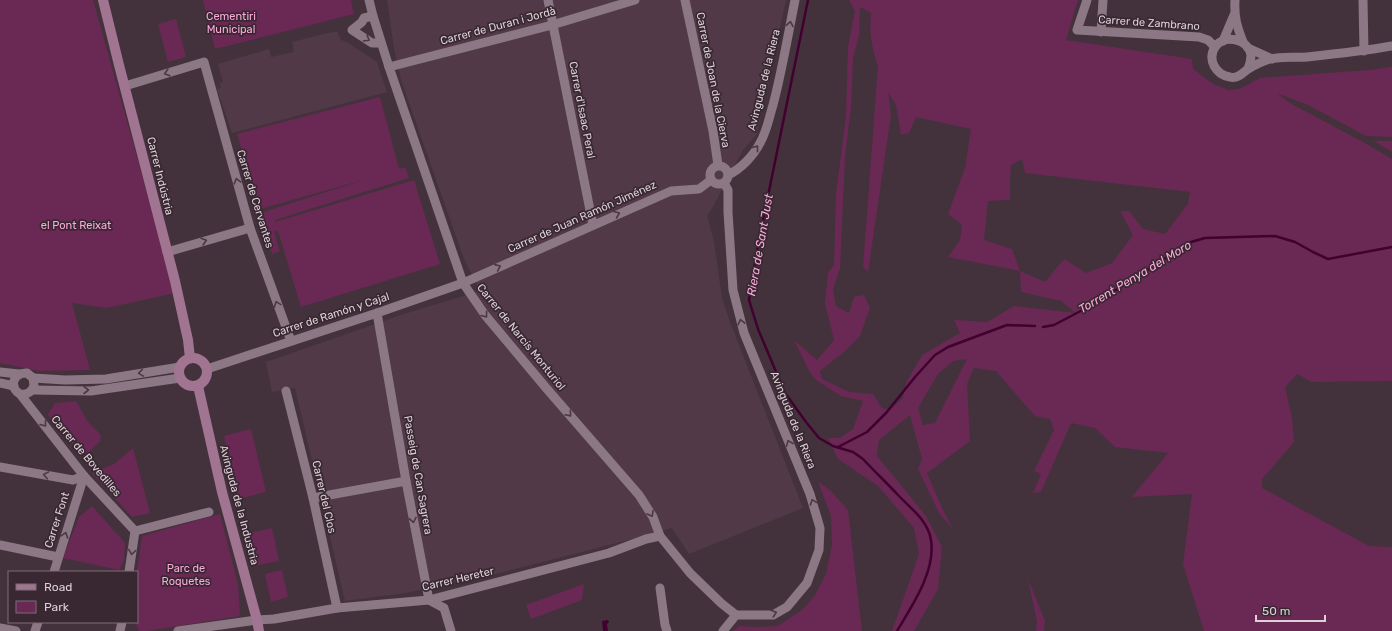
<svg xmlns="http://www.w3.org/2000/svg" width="1392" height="631" viewBox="0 0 1392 631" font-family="Rubik,sans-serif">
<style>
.built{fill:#513947}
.green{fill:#692954;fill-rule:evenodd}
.water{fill:#41002f}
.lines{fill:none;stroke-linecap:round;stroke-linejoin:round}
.stream{stroke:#41002f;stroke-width:2.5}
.street{stroke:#8c7884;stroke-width:9}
.secondary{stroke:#a17491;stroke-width:10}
.oneway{stroke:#4a3842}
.labels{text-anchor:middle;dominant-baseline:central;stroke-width:3.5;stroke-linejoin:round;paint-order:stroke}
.park-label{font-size:11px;fill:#fbaadc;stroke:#392832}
.street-label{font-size:11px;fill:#dcd1d7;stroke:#392832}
.water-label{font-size:12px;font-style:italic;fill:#fcabdd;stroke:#392832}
</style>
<rect width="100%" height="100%" fill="#43323c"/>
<g class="built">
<path d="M387,0h399l-29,134 -14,16 -34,64 -2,1 7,27 8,56 8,24 73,186 -114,46 -17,-26 -47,13 -141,36 -79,16 -60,8 -50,-213 -23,4 -6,-30 141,-49 73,-22 -16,-32 -63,-179 -7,-32z"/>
<path d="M337,31l4,9 6,2 30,20 10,30 -155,41 -15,-44 4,-1 -1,-5 3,-1 -5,-18 51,-15 2,8 23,-5 -2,-10z"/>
</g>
<g class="green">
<path d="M0,0h93l82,293 -68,15 -35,-5 18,67 -51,1 -39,-8z"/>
<path d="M203,0h148l3,14 -139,35z"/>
<path d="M849,0h229l-12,40 126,19 1,10 20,15 15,6 11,-1 21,-11 109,-8 23,-3v70l-26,-1 -58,-31 -31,-12 13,10 73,39 29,17v222l-80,1 -15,-8 -12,13 7,31 2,24 -32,37v9l107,58 23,1v84h-188l-21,-67 9,-70 -60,3 36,-44 -53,-6 -20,-19 -24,-5 -30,69 -8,1 8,-19 -7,-3 20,-41 -4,-11 -15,-3 -39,-45 -22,-3 -7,16 3,57 -43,32 15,35 11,21 -14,-16 -21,-44 4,-10 -12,-44 -31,25 -2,16 49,60 16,31 -4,42 -24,42h-22l27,-77 -5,-26 -36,-42 -40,-27 -10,-21h12l13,-9 10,-28 -22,-5 -25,-16 -7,-9 -15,-31 23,20 17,-20 -9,-37 3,-30 6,-8 2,-71 10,-78 2,-69 7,-36zM860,7l11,6c-2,19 1,36 7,53l-15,201 5,5 23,-157 -3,-23 8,13 5,30 8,-2 7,-16 55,12 -6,39 -17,46 14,11 -2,15 -12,17 72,14 1,21 40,9 15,12 -62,-7 -27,16 -33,-2 6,13 -38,22 -16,28 -3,15 -13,12 -8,-2 -9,-14 -24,-2 -27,-13 -2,-8 25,-20 15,-15 10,-28 -6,-13 -10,2 -5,16 -13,-7 -3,-16 7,-22 5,-111 6,-51 2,-48 6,-23zM1022,159l3,14 165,19 -2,12 -23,30 -22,-5 -14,-18h-9l13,24 -21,28 -26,10 -22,-14 -19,23 -25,-11 -8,-22 -28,-9 4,-39 22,-1v-21l1,-14zM967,359l-32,64 -12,2 -5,-17 20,-34 15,-13z"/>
<path d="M176,19l10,38 -18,5 -10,-38z"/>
<path d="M380,97l19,72 6,-2 4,11 -134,42v2l139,-42 26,84 -139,43 -23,-76 -4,1 6,19 -8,3 -12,-41 107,-34 -107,30 -23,-75z"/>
<path d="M1374,141h18v11z"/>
<path d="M76,401l12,21 13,13 -1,6 -16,16 -36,-42 7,-12z"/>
<path d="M251,429l15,63 -27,7 -15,-63z"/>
<path d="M133,448l17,65 -18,4 -40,-44 22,-9z"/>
<path d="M818,481l13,10 17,19 14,121h-129l6,-5 16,1 23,-1 24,-16 13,-15 11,-21 6,-29 -1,-29z"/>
<path d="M92,506l33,37 -1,17 -5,10 -56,-12 16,-41z"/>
<path d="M220,514l18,71 2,31 -92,15h-9l-4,-9h2v-50l5,-36z"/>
<path d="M272,528l7,33 -21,4 -9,-32z"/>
<path d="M282,570l6,27 -17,5 -6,-28z"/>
<path d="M1028,579l17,42 -1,10h-8l1,-9z"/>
<path d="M584,584l-2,16 -51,19 -5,-14z"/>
</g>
<path class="water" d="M608,620l1,2 -2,2 1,7h-5l-1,-10z"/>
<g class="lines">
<g class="stream">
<path d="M808,0l-50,245 -9,55 9,29 27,64 21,29 13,16 14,8 20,6 10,7c11,12 23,23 34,35 13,14 31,26 34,46 5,31 -19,66 -34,91"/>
<path d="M1043,327l11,-2 40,-21 97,-62 14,-4 70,-2 20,6 18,10 15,7 64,-12"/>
<path d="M838,447l29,-15 19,-19 29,-36 20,-22 13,-8 59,-22 28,1"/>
</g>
<g class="street">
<path d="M369,0l4,16 16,51 74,216 22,32 62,74 92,106 14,22 7,19 30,37 31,30 15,12"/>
<path d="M548,0l45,225"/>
<path d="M685,0l28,131 5,34"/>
<path d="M1087,0l-10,30 122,7 9,3 7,7"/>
<path d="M1235,0c-1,17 2,27 8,42"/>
<path d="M1363,0l1,51"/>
<path d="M373,16l-9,2 -2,4 -10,8 20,13h9"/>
<path d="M1101,32l2,-32"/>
<path d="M1223,41l11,-26"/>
<path d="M1248,48l24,11"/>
<path d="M389,67l163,-42 83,-25"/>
<path d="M1248,69c2,-5 3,-9 3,-14 -3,-17 -27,-21 -36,-8 -8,13 1,28 15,30 8,2 12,-4 18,-8 7,-4 15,-8 22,-10 12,-3 25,-1 37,-2 29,-3 57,-6 85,-11"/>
<path d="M125,86l79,-24 46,166 41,113"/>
<circle cx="719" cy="175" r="9"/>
<path d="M728,175c13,-6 26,-20 32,-32 7,-12 9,-25 13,-38 9,-34 15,-70 22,-105"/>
<path d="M724,183l4,7v22l5,78 11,43 66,161 10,34 -1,22 -12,33 -20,24 -14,8h-37"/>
<path d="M167,252l83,-24"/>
<path d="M377,313l29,168 23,119 15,8 7,23"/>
<path d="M207,369l170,-56 86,-30 208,-92 28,-2 12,-9"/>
<path d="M0,372l19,2"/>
<path d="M33,378l32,2 41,-1 74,-12"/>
<path d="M0,383l14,3"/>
<path d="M33,390l58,1 89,-13"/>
<path d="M286,391l27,107 24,110"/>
<path d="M20,394c7,1 11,-1 14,-8l-1,-8 -6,-5c-13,-1 -19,14 -7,21l64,82 51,55"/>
<path d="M0,467l73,13 11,-4"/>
<path d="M313,498l93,-17"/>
<path d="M135,531l74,-19"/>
<path d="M0,545l58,12"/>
<path d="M54,572l30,-96"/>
<path d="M129,572l6,-41"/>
<path d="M660,588l5,37 2,6"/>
<path d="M0,628l16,3"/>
<path d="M35,631l3,-9"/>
<path d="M120,631l2,-9"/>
<path d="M178,631l79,-11 17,-1 63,-11 92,-8 180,-47 37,-14 14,-3"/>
<path d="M723,631l13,-16"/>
</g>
<g class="secondary">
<path d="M103,0l16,65 56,216 13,59 2,18"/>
<circle cx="193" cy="372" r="14"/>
<path d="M198,386l24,106 35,128 2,11"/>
</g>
</g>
<defs><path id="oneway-chevron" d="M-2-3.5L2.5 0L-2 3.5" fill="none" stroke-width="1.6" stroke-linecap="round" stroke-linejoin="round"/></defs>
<g class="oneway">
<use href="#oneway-chevron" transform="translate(790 24) rotate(-79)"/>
<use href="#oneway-chevron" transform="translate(367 39) rotate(30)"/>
<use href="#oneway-chevron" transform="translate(167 73) rotate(164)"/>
<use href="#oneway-chevron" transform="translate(756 148) rotate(-52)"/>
<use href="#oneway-chevron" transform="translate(237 181) rotate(-105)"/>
<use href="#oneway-chevron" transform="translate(617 214) rotate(-23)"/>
<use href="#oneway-chevron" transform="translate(204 241) rotate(-16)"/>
<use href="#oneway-chevron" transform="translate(498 267) rotate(-24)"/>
<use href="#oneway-chevron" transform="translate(277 304) rotate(-110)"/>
<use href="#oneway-chevron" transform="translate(485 315) rotate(53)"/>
<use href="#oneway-chevron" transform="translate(741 322) rotate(-104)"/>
<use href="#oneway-chevron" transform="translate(141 373) rotate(171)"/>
<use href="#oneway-chevron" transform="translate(86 390)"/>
<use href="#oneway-chevron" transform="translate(569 414) rotate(49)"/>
<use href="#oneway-chevron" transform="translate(44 424) rotate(52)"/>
<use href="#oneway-chevron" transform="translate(789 443) rotate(-112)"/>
<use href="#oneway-chevron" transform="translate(46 475) rotate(-170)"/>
<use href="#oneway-chevron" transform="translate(813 502) rotate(-110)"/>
<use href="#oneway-chevron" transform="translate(651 514) rotate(60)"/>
<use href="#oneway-chevron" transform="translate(413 520) rotate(79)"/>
<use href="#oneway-chevron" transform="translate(65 535) rotate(-72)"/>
<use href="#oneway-chevron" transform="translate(132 552) rotate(98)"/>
<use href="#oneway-chevron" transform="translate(774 613) rotate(-19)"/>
</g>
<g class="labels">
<g class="park-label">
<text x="231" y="16">Cementiri<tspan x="231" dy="13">Municipal</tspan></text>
<text x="76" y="225">el Pont Reixat</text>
<text x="186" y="568">Parc de<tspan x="186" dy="13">Roquetes</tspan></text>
</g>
<g class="street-label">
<text transform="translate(1149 23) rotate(4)">Carrer de Zambrano</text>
<text transform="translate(498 26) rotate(-15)">Carrer de Duran i Jordà</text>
<text transform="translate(713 80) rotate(79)">Carrer de Joan de la Cierva</text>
<text transform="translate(764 80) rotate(-76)">Avinguda de la Riera</text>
<text transform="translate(582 110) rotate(79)">Carrer d'Isaac Peral</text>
<text transform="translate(160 176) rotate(76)">Carrer Indústria</text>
<text transform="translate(255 199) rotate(73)">Carrer de Cervantes</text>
<text transform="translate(582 217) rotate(-24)">Carrer de Juan Ramón Jiménez</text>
<text transform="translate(331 315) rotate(-18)">Carrer de Ramón y Cajal</text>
<text transform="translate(521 337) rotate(51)">Carrer de Narcís Monturiol</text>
<text transform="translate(793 420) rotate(68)">Avinguda de la Riera</text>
<text transform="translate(86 456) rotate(50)">Carrer de Bovedilles</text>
<text transform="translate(418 475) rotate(80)">Passeig de Can Sagrera</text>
<text transform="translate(324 497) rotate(77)">Carrer del Clos</text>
<text transform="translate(239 505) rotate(75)">Avinguda de la Industria</text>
<text transform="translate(57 520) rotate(-72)">Carrer Font</text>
<text transform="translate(458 579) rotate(-13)">Carrer Hereter</text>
</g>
<g class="water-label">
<text transform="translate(760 245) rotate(-80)">Riera de Sant Just</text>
<text transform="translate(1135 277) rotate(-31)">Torrent Penya del Moro</text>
</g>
</g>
<rect x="8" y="571" width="130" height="52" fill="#392832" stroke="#7a6c74"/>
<rect x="16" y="584" width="20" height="6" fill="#a17491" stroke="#7a6c74"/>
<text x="44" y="591" font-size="12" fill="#dcd1d7">Road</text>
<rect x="16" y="601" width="20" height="12" fill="#692954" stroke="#7a6c74"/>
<text x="44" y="611" font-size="12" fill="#dcd1d7">Park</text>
<path d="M1256 615v6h69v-6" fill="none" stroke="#dcd1d7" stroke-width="2"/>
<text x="1262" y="615" font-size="12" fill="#dcd1d7" stroke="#392832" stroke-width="3" paint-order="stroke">50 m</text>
</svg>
